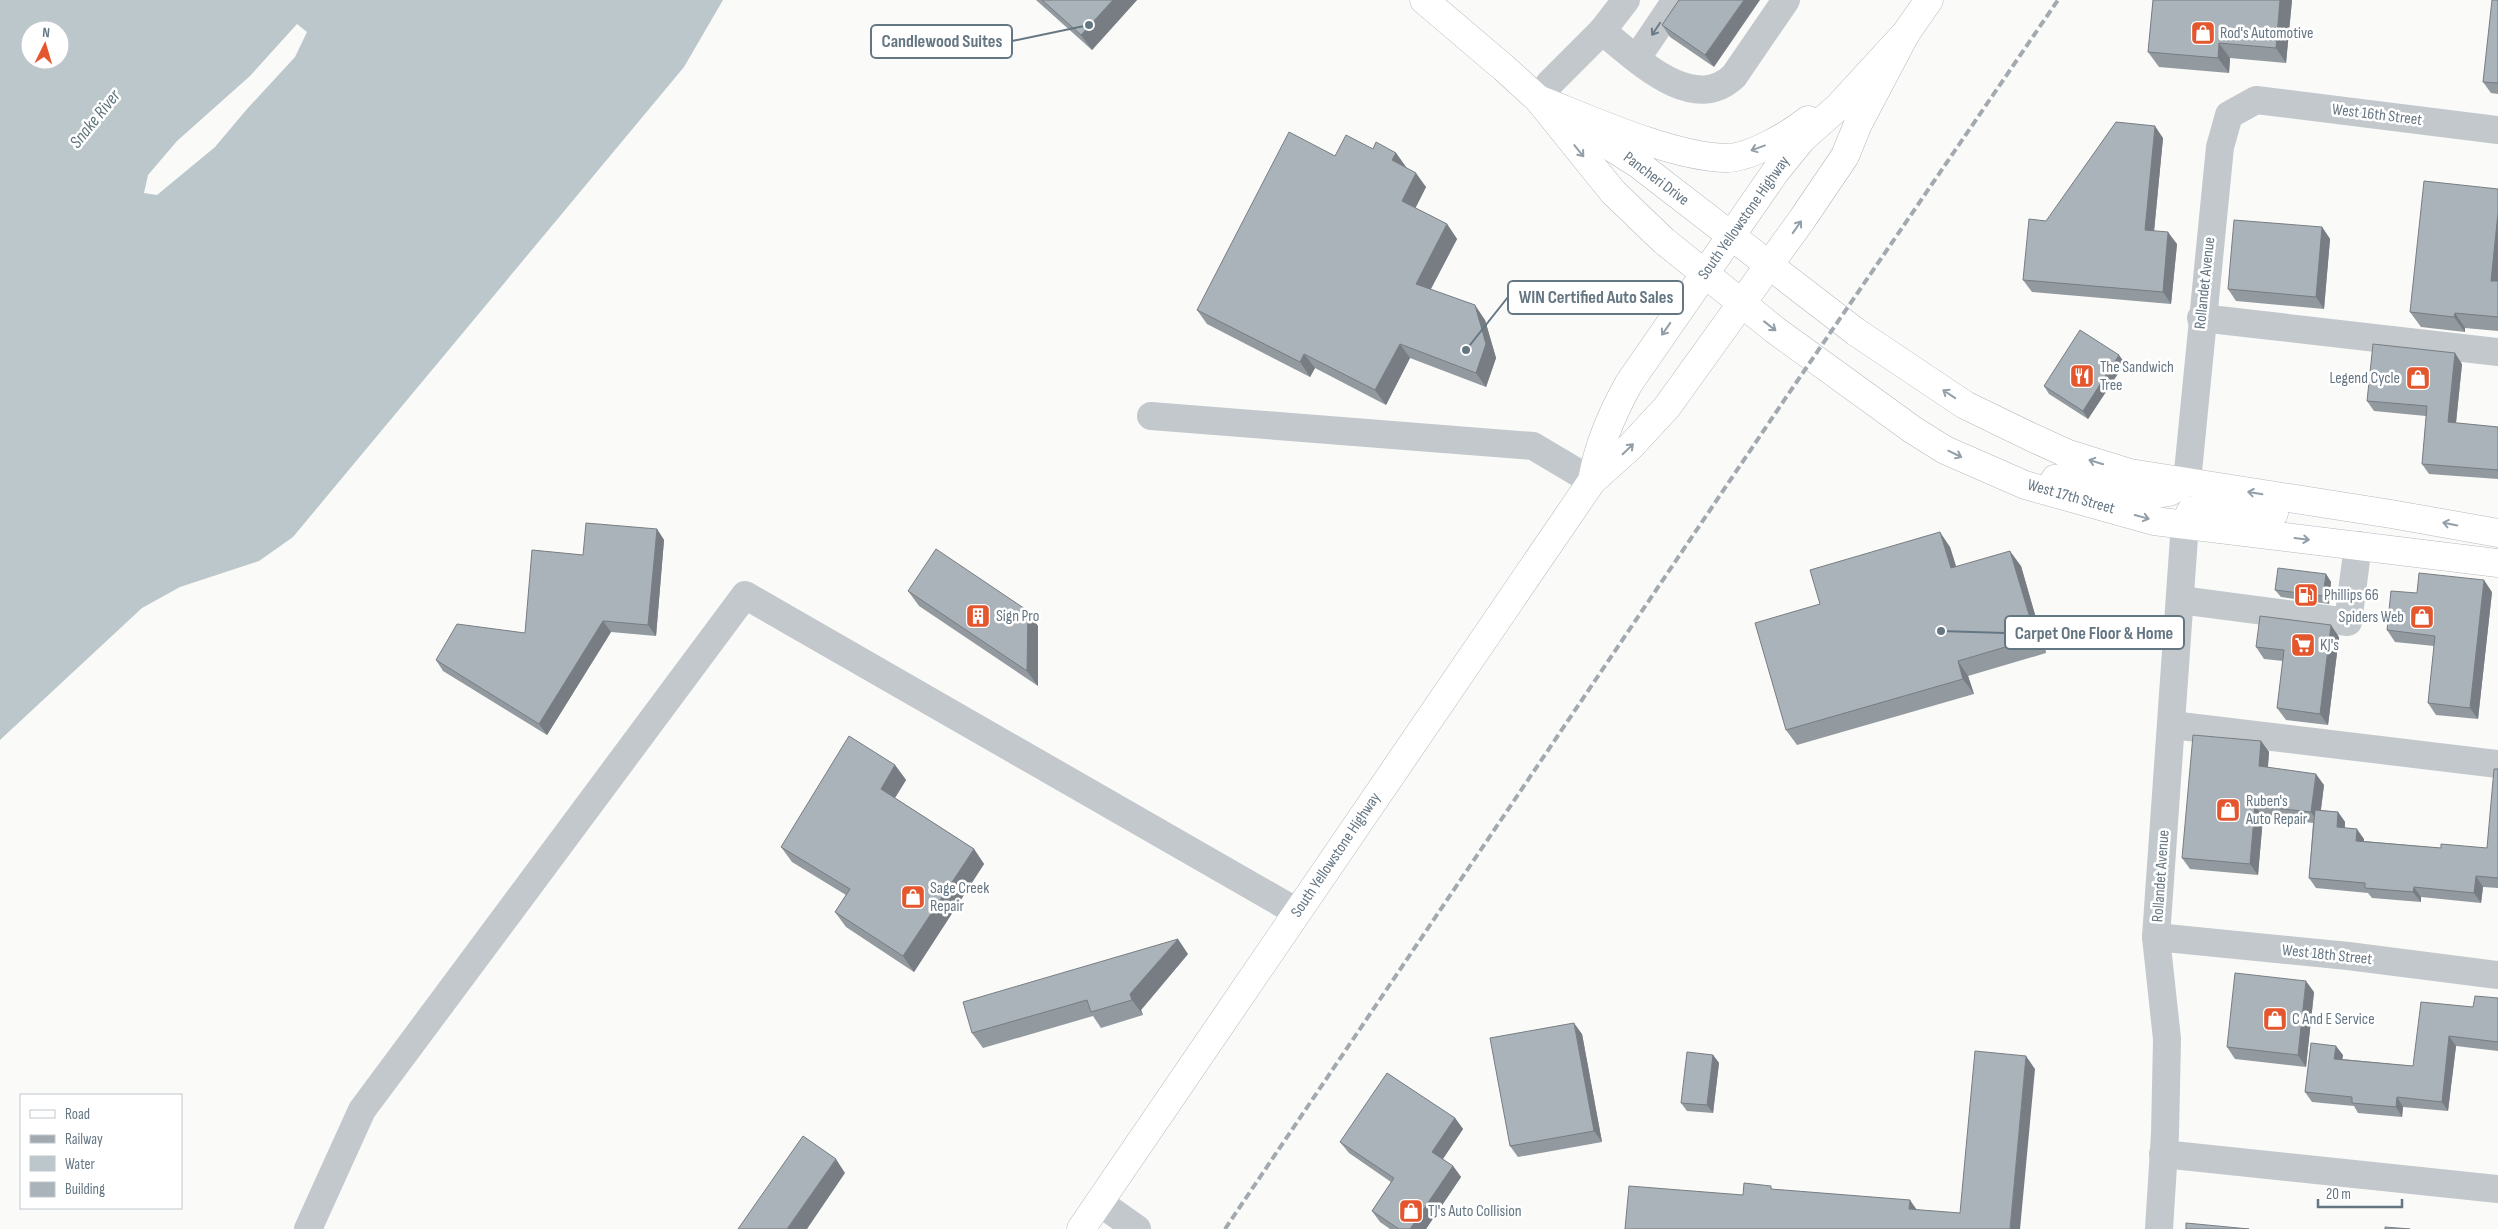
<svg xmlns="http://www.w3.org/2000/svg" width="2498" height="1229" viewBox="0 0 2498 1229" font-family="'Sofia Sans Condensed',sans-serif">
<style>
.water{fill:#bbc7cb;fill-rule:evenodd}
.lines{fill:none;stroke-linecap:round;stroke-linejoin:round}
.major-casing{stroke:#b5babe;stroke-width:29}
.highway-casing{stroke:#b4b9bd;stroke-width:29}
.minor{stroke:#c3c8cc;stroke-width:28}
.major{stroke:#fff;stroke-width:28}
.highway{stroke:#fff;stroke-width:28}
.rail{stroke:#a2aab0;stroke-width:4;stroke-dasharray:8 4;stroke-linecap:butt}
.wall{fill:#929a9f}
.shaded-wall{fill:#777d82}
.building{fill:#aab3b9;stroke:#777d82}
.oneway{stroke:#6a7a87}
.oneway2{stroke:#939fa8}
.labels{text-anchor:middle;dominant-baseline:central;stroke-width:5;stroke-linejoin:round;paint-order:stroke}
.poi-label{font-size:16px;fill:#657683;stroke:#fff;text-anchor:start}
.street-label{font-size:16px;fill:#657683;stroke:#fff}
.water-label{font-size:18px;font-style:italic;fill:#60757c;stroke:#fff}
.leader{fill:none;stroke:#657683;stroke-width:2}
.callout-dot{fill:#657683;stroke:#fff;stroke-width:2}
.callout{fill:#fff;stroke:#657683;stroke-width:2}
.callout-label{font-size:18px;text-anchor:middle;font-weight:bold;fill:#657683}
</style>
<rect width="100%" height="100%" fill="#fafaf8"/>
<path class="water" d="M0,0h723l-39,67 -391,470 -34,24 -79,26 -38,21 -142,132zM297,24l10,8 -12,25 -48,52 -32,38 -58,48 -13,-2 4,-18 29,-34 73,-65zM30,30h30v30h-30z"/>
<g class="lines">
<defs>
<g id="major">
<path d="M1424,0l80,68 34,31 75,93 51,49 111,89 138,100 32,20 80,35 129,36 344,42"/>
<path d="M1566,118l72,46 218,168 109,73 66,32 35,16 64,20 261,41 107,19"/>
<path d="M2055,479l8,-1 82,18 24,-4 16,-9"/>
<path d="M2185,523l6,-12 14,-4 69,6"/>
</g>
<g id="highway">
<path d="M1538,99c51,20 134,58 188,59 24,0 63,-23 82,-38"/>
<path d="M1592,481c6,-36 20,-67 37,-98l147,-212 26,-32 36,-32 68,-74 23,-33"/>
<path d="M1081,1229l511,-748 38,-34 37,-40 136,-189 42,-62 13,-32 48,-91"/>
</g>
</defs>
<use href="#major" class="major-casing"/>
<use href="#highway" class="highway-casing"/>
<g class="minor">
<path d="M1602,31c33,26 90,85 132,45l52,-76"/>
<path d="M1637,58l39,-58"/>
<path d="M1538,99l12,-16 52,-52 24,-31"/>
<path d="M2201,318l297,34"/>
<path d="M1151,416l382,30 59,35"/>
<path d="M2187,482l33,-335 9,-32 27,-15 242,30"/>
<path d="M2180,600l168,22 10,-77"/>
<path d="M2172,725l326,39"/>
<path d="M2156,937l192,19 150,19"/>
<path d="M2163,1154l335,35"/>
<path d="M1099,1202l38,27"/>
<path d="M308,1229l54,-119 383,-515 552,317"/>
<path d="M2159,1229l6,-95 2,-95 -11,-102 29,-414"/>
</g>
<use href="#major" class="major"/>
<use href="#highway" class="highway"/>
<path class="rail" d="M1225,1229l562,-833 271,-396"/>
</g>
<g class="wall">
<path d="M1036,0h101l-45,50z"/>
<path d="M1679,0l35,67 -44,-30 -8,-12z"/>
<path d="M2153,0h139l-6,63 -56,-5 -1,15 -70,-6 -11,-15z"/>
<path d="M2498,0v94l-7,-1 -8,-11z"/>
<path d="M2163,138l-9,93 23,13 -6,60 -139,-12 -9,-12 23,-59z"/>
<path d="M1373,149l23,4 10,14 20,20 -11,21 32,16 10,15 -26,50 54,31 11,38 -10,29 -76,-29 -24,47 -71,-37 -5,9 -103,-53 -10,-14 138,-154z"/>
<path d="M2498,189v142l-33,-3v4l-44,-5 -11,-15z"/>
<path d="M2322,227l8,12 -6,70 -88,-8 -8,-12z"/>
<path d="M2125,363l-37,56 -39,-25 -5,-8z"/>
<path d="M2462,364l-6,59 42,4v52l-69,-5 -7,-10 4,-48 -52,-5 -7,-10z"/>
<path d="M657,529l7,11 -8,96 -45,-4 -64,103 -104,-64 -7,-11 89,-27 58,-78z"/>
<path d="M1950,547l6,19h65l25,87 -78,23 6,18 -177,51 -11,-15 34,-126z"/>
<path d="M2326,574l5,8 -2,22 -48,-7 -6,-7z"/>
<path d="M908,591l130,35v60l-119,-80z"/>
<path d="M2492,592l-14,127 -42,-4 -8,-12 6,-57 -39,-4 -8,-12 30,-37z"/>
<path d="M2339,637l-11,88 -42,-5 -9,-12 6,-47 -19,-2 -8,-12z"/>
<path d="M2261,741l8,11 -1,15 56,18 -3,25 17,2 7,10v6l19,11v2l77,7h46l11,-79v119l-15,-1 -2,16 -60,-6v5l-49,-4 -4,-5 -52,-5 -7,-10 4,-55 -50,-6 -5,58 -68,-6 -8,-11z"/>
<path d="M895,765l11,15 -11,18 79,51 10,15 -70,108 -68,-45 -11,-15 11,-17 -54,-33 -11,-15z"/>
<path d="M1188,954l-47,56 2,5 -42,13 -8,-12 -110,32 -11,-15z"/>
<path d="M2314,992l-8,75 -71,-8 -8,-12z"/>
<path d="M2498,998v53l-42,-5 -8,65 -45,-4 -1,10 -44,-4 -4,-7 -42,-4 -7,-10 38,-37 -1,4 71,7 60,-59z"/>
<path d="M1582,1034l20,108 -84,15 -8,-11z"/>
<path d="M1713,1055l6,8 -6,50 -26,-2 -6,-8z"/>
<path d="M1455,1118l8,11 -20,30 10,7 8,11 -35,52h-36l-10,-7 -8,-11 19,-29 -42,-29 -9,-11z"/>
</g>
<g class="shaded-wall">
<path d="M1113,0h24l-45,50 -11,-15z"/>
<path d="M1744,0h16l-46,67 -9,-12z"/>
<path d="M2280,0h12l-6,63 -10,-15z"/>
<path d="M2219,43l11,15 -1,15 -11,-15z"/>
<path d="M2155,126l8,12 -10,104 -8,-12z"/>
<path d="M1396,153l10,14 -14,-7z"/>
<path d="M1416,173l10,14 -14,28 -10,-14z"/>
<path d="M2498,213v78l-7,-10z"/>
<path d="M1447,224l10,15 -31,59 -10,-14z"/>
<path d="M2322,227l8,12 -6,70 -8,-12z"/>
<path d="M2168,232l9,12 -6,60 -8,-12z"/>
<path d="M1475,305l10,15 11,38 -10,29 -10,-14z"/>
<path d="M2455,313l10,15v4l-11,-15z"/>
<path d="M1400,344l10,14 -24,47 -11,-15z"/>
<path d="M2455,353l7,11 -7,68 -7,-10z"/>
<path d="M1304,354l11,14 -5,9 -10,-15z"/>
<path d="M2119,355l6,8 -37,56 -5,-8z"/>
<path d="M657,529l7,11 -8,96 -8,-11z"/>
<path d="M1940,532l10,15 11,36 -10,-15z"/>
<path d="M2010,551l11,15 25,87 -10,-15z"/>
<path d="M2326,574l5,8 -2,22 -6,-8z"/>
<path d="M2484,580l8,12 -14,127 -8,-11z"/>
<path d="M1028,611l10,15v60l-11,-15z"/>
<path d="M603,621l8,11 -64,103 -8,-11z"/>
<path d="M2331,625l8,12 -11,88 -8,-11z"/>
<path d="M1958,661l10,15 6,18 -11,-15z"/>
<path d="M2261,741l8,11 -2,25 -8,-11z"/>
<path d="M895,765l11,15 -15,24 -10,-15z"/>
<path d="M2316,774l8,11 -5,38 -8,-11z"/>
<path d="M2255,806l8,11 -5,58 -8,-11z"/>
<path d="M2338,812l7,10 -1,15 -7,-10z"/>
<path d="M2357,829l7,10 -1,12 -7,-10z"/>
<path d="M974,849l10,15 -70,108 -11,-16z"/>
<path d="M2476,876l7,11 -2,16 -7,-10z"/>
<path d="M2414,887l7,10v5l-8,-10z"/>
<path d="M1178,939l10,15 -47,56 2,5 -11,-15 -2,-6z"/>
<path d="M2306,981l8,11 -8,75 -8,-12z"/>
<path d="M1574,1023l8,11 20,108 -8,-11z"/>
<path d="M2449,1036l7,10 -8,65 -6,-9z"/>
<path d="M2336,1046l7,9 -2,13 -7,-9z"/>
<path d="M1713,1055l6,8 -6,50 -6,-8z"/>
<path d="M2026,1056l9,13 -15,160h-10z"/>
<path d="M2397,1097l6,10 -1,10 -6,-10z"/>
<path d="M1455,1118l8,11 -23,34 -8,-11z"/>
<path d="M836,1159l9,14 -38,56h-20z"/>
<path d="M1453,1166l8,11 -35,52h-16z"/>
<path d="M1910,1200l9,13 -10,-4z"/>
</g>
<g class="building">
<path d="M1042,0h71l-32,35z"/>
<path d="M1679,0h65l-39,55 -43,-30z"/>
<path d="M2153,0h127l-4,48 -57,-5 -1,15 -70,-6z"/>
<path d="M2492,0h6v83l-15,-1z"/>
<path d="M2116,122l39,4 -10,104 23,2 -5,60 -140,-12 6,-61 17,2z"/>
<path d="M1289,132l46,24 11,-21 27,14 3,-7 20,11 -4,7 24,13 -14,28 45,23 -31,60 59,21 11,39 -10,29 -76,-29 -25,46 -71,-36 -4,8 -103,-52z"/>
<path d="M2424,181l74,8v24l-7,68h7v36l-43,-4 -1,4 -44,-5z"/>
<path d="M2234,220l88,7 -6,70 -88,-8z"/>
<path d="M2080,330l39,25 -36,56 -39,-25z"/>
<path d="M2373,344l82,9 -7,69 50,5v43l-76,-6 5,-58 -60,-5z"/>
<path d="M586,523l71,6 -9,96 -45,-4 -64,103 -103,-64 21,-36 68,9 7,-83 51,5z"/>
<path d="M1940,532l11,36 59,-17 26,87 -78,23 5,18 -177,51 -31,-107 65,-19 -10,-34z"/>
<path d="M936,549l92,62 -1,60 -119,-80z"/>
<path d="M2278,568l48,6 -3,22 -48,-6z"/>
<path d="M2419,573l65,7 -14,128 -42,-5 7,-67 -48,-6 4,-39 26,2z"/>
<path d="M2260,616l71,9 -11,89 -43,-6 7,-58 -28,-3z"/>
<path d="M2193,735l68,6 -2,25 57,8 -5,38 -56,-6 -5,58 -68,-6z"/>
<path d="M849,736l46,29 -14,24 93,60 -71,107 -68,-44 15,-23 -69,-42z"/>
<path d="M2494,769h4v109l-22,-2 -2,17 -60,-6 -1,5 -48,-4v-5l-56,-5 6,-68 23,2 -1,15 20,2 -1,12 85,7v-4l46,4z"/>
<path d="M1178,939l-48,55 2,6 -41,12 -4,-12 -115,33 -9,-31z"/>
<path d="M2235,973l71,8 -8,74 -71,-8z"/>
<path d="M2475,996l23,2v44l-49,-6 -7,66 -45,-5 -1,10 -44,-4v-6l-47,-5 6,-49 25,3 -2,13 79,7 8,-64 52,5z"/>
<path d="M1574,1023l20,108 -84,15 -20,-108z"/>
<path d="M1975,1051l51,5 -16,173h-385l4,-43 114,9 1,-12 27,3v3l139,11 -1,9 51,4z"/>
<path d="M1687,1052l26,3 -6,50 -26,-2z"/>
<path d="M1387,1073l68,45 -23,34 21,14 -43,63h-11l-27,-18 22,-33 -54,-36z"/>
<path d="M803,1136l33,23 -49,70h-49z"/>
<path d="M2186,1223l63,6h-63z"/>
<path d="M2385,1227l25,2h-25z"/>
</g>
<defs><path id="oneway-shaft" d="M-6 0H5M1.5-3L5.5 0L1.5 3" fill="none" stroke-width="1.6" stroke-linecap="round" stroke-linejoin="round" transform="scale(1.25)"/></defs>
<use class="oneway" href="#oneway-shaft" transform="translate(1656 29) rotate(124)"/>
<g class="oneway2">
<use href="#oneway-shaft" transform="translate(1758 148) rotate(160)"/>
<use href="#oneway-shaft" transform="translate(1579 151) rotate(51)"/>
<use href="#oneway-shaft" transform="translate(1797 227) rotate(-55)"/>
<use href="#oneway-shaft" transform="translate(1770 326) rotate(38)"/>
<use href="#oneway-shaft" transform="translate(1666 329) rotate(125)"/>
<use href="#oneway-shaft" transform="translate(1949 394) rotate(-146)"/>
<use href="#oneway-shaft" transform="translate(1628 449) rotate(-44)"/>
<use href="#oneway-shaft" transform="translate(1955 454) rotate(26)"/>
<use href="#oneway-shaft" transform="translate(2096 462) rotate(-163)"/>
<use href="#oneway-shaft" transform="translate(2255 493) rotate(-171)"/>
<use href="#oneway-shaft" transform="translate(2142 517) rotate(15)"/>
<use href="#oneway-shaft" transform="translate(2450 524) rotate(-169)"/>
<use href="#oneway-shaft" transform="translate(2302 539) rotate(7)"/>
</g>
<defs>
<symbol id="shop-square" viewBox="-11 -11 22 22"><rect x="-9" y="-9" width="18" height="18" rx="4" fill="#e4572e" stroke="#fff"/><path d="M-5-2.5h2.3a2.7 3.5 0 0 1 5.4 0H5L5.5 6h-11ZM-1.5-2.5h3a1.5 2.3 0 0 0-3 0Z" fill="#fff"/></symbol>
<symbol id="restaurant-square" viewBox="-11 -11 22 22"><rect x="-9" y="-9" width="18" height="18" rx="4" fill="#e4572e" stroke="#fff"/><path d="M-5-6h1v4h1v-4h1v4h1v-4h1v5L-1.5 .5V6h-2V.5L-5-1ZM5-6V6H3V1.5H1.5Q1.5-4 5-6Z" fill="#fff"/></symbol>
<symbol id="fuel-square" viewBox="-11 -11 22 22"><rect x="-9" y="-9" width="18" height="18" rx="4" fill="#e4572e" stroke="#fff"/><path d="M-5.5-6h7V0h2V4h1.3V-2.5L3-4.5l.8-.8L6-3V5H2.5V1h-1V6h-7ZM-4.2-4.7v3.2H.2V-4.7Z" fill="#fff"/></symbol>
<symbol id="building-square" viewBox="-11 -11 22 22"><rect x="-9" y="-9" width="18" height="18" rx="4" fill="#e4572e" stroke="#fff"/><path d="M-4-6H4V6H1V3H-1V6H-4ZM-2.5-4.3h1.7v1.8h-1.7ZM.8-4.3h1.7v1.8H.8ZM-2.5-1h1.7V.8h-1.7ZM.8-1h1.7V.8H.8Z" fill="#fff"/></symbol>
<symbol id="supermarket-square" viewBox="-11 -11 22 22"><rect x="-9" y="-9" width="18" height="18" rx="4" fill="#e4572e" stroke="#fff"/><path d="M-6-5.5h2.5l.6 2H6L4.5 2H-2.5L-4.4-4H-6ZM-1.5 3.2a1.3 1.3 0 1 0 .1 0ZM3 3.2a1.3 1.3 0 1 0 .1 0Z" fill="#fff"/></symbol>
</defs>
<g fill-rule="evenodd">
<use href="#shop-square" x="2189" y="19" width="28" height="28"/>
<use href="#restaurant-square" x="2068" y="362" width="28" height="28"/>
<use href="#shop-square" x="2404" y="364" width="28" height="28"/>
<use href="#fuel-square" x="2292" y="581" width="28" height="28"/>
<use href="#building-square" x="964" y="602" width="28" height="28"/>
<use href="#shop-square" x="2408" y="603" width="28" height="28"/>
<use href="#supermarket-square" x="2289" y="631" width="28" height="28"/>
<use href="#shop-square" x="2214" y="796" width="28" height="28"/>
<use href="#shop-square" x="899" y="883" width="28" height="28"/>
<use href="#shop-square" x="2261" y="1005" width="28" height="28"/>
<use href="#shop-square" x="1397" y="1197" width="28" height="28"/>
</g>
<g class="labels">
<g class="poi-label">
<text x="2220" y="33">Rod's Automotive</text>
<text x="2100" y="367">The Sandwich<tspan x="2100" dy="18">Tree</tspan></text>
<text x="2400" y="378" text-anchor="end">Legend Cycle</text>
<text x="2324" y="595">Phillips 66</text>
<text x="996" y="616">Sign Pro</text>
<text x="2404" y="617" text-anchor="end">Spiders Web</text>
<text x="2320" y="645">KJ's</text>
<text x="2246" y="801">Ruben's<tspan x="2246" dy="18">Auto Repair</tspan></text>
<text x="930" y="888">Sage Creek<tspan x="930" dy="18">Repair</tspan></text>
<text x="2292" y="1019">C And E Service</text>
<text x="1428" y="1211">TJ's Auto Collision</text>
</g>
<g class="street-label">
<text transform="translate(2377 115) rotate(7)">West 16th Street</text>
<text transform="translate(1656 179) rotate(37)">Pancheri Drive</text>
<text transform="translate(1744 218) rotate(-55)">South Yellowstone Highway</text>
<text transform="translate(2205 283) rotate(-84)">Rollandet Avenue</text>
<text transform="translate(2071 497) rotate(16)">West 17th Street</text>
<text transform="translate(1336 855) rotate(-56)">South Yellowstone Highway</text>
<text transform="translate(2161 876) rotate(-86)">Rollandet Avenue</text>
<text transform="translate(2327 955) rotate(6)">West 18th Street</text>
</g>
<g class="water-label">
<text transform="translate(95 119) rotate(-51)">Snake River</text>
</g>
</g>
<path class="leader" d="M1089 25L1012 41M1466 350L1508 297M1941 631L2005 633"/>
<g class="callout-dot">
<circle cx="1089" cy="25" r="5"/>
<circle cx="1466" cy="350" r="5"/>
<circle cx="1941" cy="631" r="5"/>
</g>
<g class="callout">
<rect x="871" y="25" width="141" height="33" rx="5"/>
<rect x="1508" y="281" width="175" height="33" rx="5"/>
<rect x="2005" y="616" width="179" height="33" rx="5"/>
</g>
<g class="callout-label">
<text x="942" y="47">Candlewood Suites</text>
<text x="1596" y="303">WIN Certified Auto Sales</text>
<text x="2094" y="639">Carpet One Floor &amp; Home</text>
</g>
<rect x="20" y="1094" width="162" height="115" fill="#ffffff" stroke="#c1c8cd"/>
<rect x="30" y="1110" width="25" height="8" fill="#ffffff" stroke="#c1c8cd"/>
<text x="65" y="1119" font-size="15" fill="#657683">Road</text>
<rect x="30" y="1135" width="25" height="8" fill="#a2aab0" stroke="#c1c8cd"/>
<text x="65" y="1144" font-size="15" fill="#657683">Railway</text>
<rect x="30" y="1156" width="25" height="15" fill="#bbc7cb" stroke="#c1c8cd"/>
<text x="65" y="1169" font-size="15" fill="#657683">Water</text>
<rect x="30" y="1182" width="25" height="15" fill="#aab3b9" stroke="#c1c8cd"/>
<text x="65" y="1194" font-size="15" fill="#657683">Building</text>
<g transform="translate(45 45) rotate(5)"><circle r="24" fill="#ffffff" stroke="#c1c8cd"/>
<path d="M0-4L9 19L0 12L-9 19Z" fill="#e4572e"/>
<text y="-8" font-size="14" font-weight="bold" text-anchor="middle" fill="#657683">N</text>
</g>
<path d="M2318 1199v8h84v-8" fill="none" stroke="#657683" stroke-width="2.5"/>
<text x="2326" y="1199" font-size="15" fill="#657683" stroke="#ffffff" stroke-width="4" paint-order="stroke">20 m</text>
</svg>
